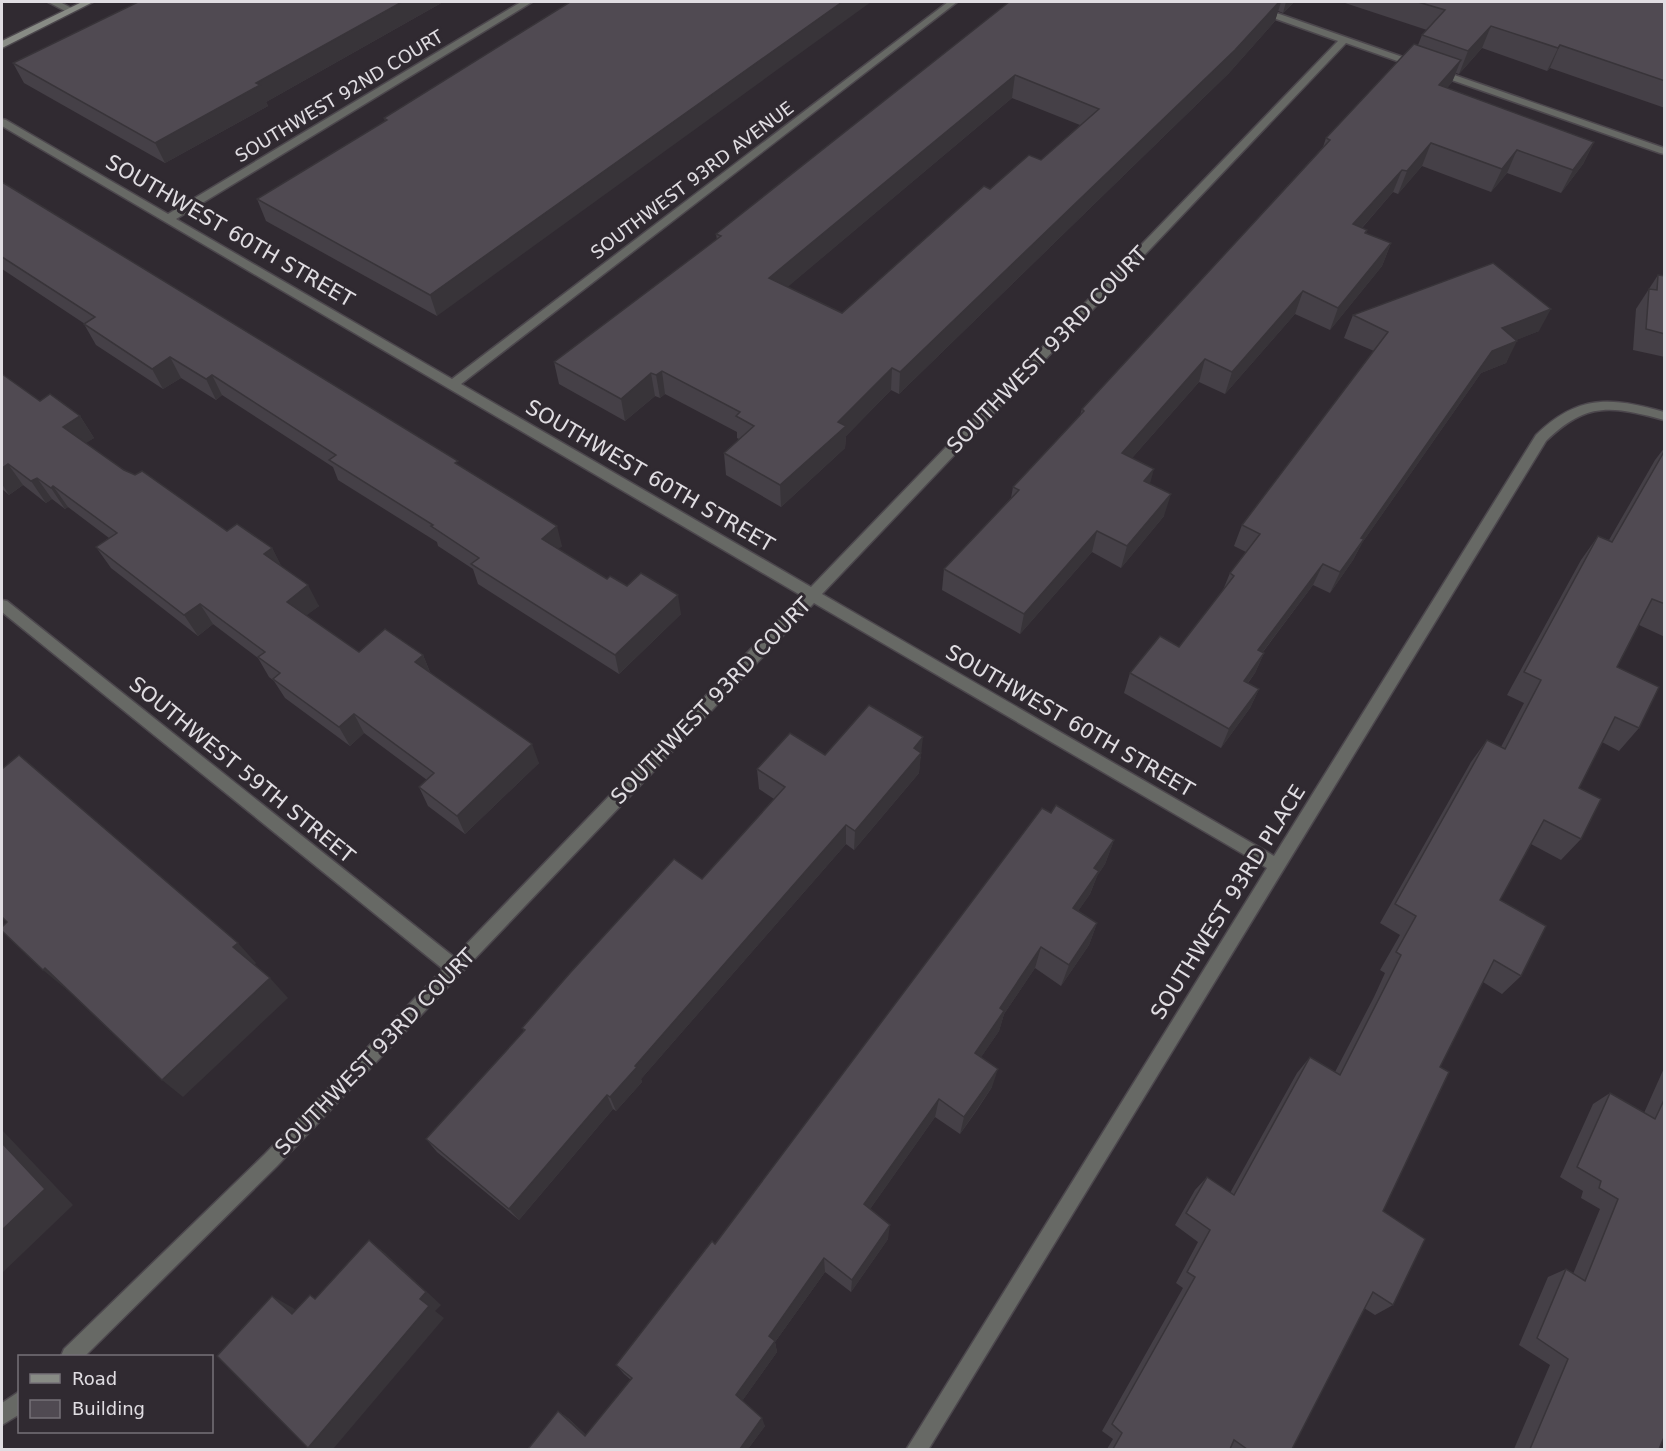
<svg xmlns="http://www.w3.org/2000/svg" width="1666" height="1451" viewBox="0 0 1666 1451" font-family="'DejaVu Sans',sans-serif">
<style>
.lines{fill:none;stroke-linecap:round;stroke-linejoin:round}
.street-casing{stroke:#4c474d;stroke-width:3}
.secondary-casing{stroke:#4c474d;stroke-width:3}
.street{fill:#676965;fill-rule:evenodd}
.secondary{fill:#888b85;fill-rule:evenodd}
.wall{fill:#454047;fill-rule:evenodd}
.shaded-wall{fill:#383439}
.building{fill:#504a52;stroke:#383439;stroke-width:1.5;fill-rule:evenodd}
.labels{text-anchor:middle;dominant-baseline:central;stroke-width:6;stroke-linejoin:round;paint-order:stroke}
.far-street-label{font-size:18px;fill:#e0dde2;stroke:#302a31}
.street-label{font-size:21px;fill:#e0dde2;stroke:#302a31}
</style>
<rect width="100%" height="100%" fill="#302a31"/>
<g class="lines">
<defs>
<g id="street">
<path d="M48,2h12l15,8 -8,2z"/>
<path d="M521,2h11l-356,217 276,160 496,-377h9l-496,382 350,203 527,-546 -104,-37 -1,-2h12l419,146v6l-4,-1 -314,-110 -524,551 452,262 262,-421c42,-41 75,-38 128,-23v8c-52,-14 -77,-19 -118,21l-618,1009h-22l361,-582 -453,-265 -537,563 -192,190h-24l3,-7 201,-195 178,-185 -441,-357v-12l5,1 447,356 348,-361 -800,-470v-7l4,1 162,94z"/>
<path d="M20,1391v23l-18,11v-22z"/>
</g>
<path id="secondary" d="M82,2h11l-91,46v-7z"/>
</defs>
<use href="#street" class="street-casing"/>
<use href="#secondary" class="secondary-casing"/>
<use href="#street" class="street"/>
<use href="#secondary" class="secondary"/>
</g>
<g class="wall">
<path d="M138,2h305l-177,100 2,4 -103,57 -141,-80 -11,-20z"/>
<path d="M570,2l-133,314 -171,-95 -9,-22 128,-78 -1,-3z"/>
<path d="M1009,2h285l-11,11 -5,-2 -3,10 -46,52 -330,321 -8,-4 -45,46 -1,12 -64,59 -55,-32 -2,-22 15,-14 -2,-1v-6l-72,-38 -5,4 -5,-2 -30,25 -66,-37 -5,-22 163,-122 -1,-6zM1012,98l68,27 -39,35 -51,29 -148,124 -55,-26z"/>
<path d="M1342,2h323v106l-115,-40 -3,3 -65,-23 -23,26 -3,-1 -4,9 -5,6 147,54 -11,22 -22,29 -54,-20 -16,19 -69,-26 -24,28 -5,-2 -31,36 5,2 -1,3 25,10 -9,23 -52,64 -35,-16 -70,80 -26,-12 -67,76 18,26 14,32 -43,52 -29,-16 -72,82 -78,-44 2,-21 67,-71 2,-11 67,-72 2,-6 241,-262 3,-9 92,-93 4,-10 5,-5z"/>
<path d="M2,182l458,284 102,80 -4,3 49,30 20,7 54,28 -62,60 -141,-90 -5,-15 -35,-23 -1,-4 -99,-62 -5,-13 -111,-72 -6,5 -35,-22 -18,11 -67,-44 -12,-21h1l-83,-55z"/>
<path d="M1658,275l7,1v81l-32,-7 3,-41z"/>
<path d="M1353,315l186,16 -23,9 -10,23 -25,10 -119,170 -9,17 -23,33 -17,-8 -50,67 1,1 -9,20 -7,10 11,6 -9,19 -29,40 -97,-55 6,-20 49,-26 44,-57 7,-17 16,-21 -12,-6 8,-21 132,-174 -30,-13z"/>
<path d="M2,374l38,27 40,15 14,22 -9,5 39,27 103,61 45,17 9,18 38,40 -13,9 53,37 64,3 7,17 109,91 -74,71 -37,-28 -9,-19 8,-7 -63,-47 -14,13 -65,-48 -11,-17 -5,-4 -11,-19 -45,-34 -15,12 -87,-68 -15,-21 13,-9 -41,-31 -3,2 -13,-10 -6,4 -23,-18 -14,10 -7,-6z"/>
<path d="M1665,447v190l-26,-12 -22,42 22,61 -20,23 -17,-9 -23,46 2,51 -20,21 -30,-16 -31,56 21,76 -19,18 -19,-12 -43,85 -57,144 10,94 -18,10 -11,-7 -72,141h-185l6,-10 -11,-8 81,-143 -7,-5 22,-41 -23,-17 20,-35 12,-13 23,16 67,-120 13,-16 25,15 39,-75 11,-24 -5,-3 20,-35 -20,-12 91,-161 16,-22 14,7 23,-44 -17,-8 74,-135 17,-24 11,4 46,-80z"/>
<path d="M825,755l96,2 -1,2 -1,14 -65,77 -8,-6 -205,235 1,3 -26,29 -3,-2 -94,111 -82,-68 -11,-13 98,-108 -2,-3 180,-149 72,-80 -15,-10 -2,-20z"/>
<path d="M1051,813l63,27 -9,24 -8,12 -7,18 -12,17 19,12 -8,22 -28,41 -26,-18 -31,46 -5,17 -18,26 11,30 -15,23 -17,24 -25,-17 -65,92 18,30 -37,53 -26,-20 -50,70 2,10 -35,49 23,25 -17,23h-220l30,-38 11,8 17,16 45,-55 -7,-6 -8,-9 99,-121z"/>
<path d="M1665,1066v376l-3,-1 -3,8h-145l36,-84 -31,-20 29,-68 18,-8 7,5 27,-65 -19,-11 2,-7 -23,-14 33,-73 17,-11 34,20z"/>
</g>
<g class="shaded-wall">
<path d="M402,2h41l-177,100 2,4 -103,57 -10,-20 101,-60z"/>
<path d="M842,2h29l-434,314 -7,-21z"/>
<path d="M1279,2h2l-6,19 -46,52 -330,321 1,-22z"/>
<path d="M1286,2h8l-11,11z"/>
<path d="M1491,26l-9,22 -23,26 9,-23z"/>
<path d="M1560,45l-10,23 -3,3 11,-23z"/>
<path d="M1461,60l-9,22 -22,26 9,-23z"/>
<path d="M1015,75l-3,23 -241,203 -2,-23z"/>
<path d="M1594,142l-11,22 -22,29 12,-23z"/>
<path d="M1431,143l-9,23 -24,28 9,-23z"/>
<path d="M1517,150l-10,23 -16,19 11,-23z"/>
<path d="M1402,170l-9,22 -48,55 8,-23z"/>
<path d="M1391,243l-9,23 -52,64 8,-22z"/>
<path d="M1303,291l-8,23 -70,80 7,-22z"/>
<path d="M1551,309l-12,22 -48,19 11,-22z"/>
<path d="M1517,341l-11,22 -25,10 -119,170 -9,17 -23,33 10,-21 21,-34 131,-187z"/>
<path d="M170,357l11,21 -18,11 -11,-20z"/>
<path d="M1205,359l-6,23 -82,93 5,-22z"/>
<path d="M892,368l-1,22 -45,46 -1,12 -64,59 -1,-22 58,-63z"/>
<path d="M662,371l3,23 -5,4 -4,-23z"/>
<path d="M651,373l4,23 -30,25 -4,-22z"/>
<path d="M212,375l10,20 -6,5 -10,-21z"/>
<path d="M80,416l14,22 -17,11 -14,-22z"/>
<path d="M8,464l15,21 -14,10 -7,-11v-16z"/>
<path d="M1154,469l-6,22 -4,-10z"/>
<path d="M37,478l15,21 -6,4 -15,-22z"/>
<path d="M53,486l15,21 -3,2 -14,-21z"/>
<path d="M1171,494l-7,22 -43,52 6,-22z"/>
<path d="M557,526l5,20 -15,13 -5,-20z"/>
<path d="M1097,531l-5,21 -72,82 4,-20z"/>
<path d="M272,548l11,21 -19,-15z"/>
<path d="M1323,564l-10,21 -64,85 9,-20z"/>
<path d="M308,585l11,21 -21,16 -11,-20z"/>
<path d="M678,595l3,19 -62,60 -4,-19z"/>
<path d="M200,604l13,20 -15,12 -14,-21z"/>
<path d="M1264,653l-9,20 -20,27 9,-19z"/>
<path d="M423,655l8,20 -16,-13z"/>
<path d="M1259,689l-9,19 -29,40 8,-19z"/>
<path d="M354,714l10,19 -14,13 -11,-19z"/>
<path d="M923,737l-4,36 -65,77 1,-19 59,-83z"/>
<path d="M532,744l7,19 -74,71 -8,-18z"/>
<path d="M846,825v19l-205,235 1,3 -26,29 -6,-14 25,-31z"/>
<path d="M1114,840l-9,24 -8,12 -7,18 -25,36 8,-22 21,-40z"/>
<path d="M1097,923l-8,22 -28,41 8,-21z"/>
<path d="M238,943l18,20 -4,5 -19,-21z"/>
<path d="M1041,947l-6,21 -31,46 -5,17 -28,41 4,-19 25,-45z"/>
<path d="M45,968l24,20 -2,2 -24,-20z"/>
<path d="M270,978l18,20 -105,99 -21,-17z"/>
<path d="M998,1069l-6,18 -32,47 4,-17z"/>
<path d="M607,1095l6,14 -94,111 -10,-11z"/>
<path d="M939,1099l-4,18 -72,102 1,-15z"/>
<path d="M2,1130l71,75 -71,68z"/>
<path d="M890,1225l-2,14 -37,53 1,-12z"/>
<path d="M369,1240l16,13 56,52 -6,6 9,7 -111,131h-22l-3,-1 112,-149z"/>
<path d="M824,1258l1,14 -50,70 2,10 -37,52 -4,-9 33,-59z"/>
<path d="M272,1296l21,12 19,17 -20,-11z"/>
<path d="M558,1411l11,8 26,25 -10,-8z"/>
<path d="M762,1418l3,8 -17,23h-8z"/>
</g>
<g class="building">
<path d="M138,2h264l-146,81 4,2 -105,58 -142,-80z"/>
<path d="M570,2h272l-412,293 -173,-96 130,-79 -3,-2z"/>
<path d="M1009,2h270l-44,48 -335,322 -8,-4 -54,54 8,4 -66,59 -56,-32 30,-27 -18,-10 4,-4 -78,-41 -6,4 -5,-2 -30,26 -67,-37 167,-126 -5,-2zM1015,75l84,34 -58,51 -12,-5 -39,34 -6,-3 -142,127 -73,-35z"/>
<path d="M1418,2h247v79l-105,-36 -2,3 -67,-22 -23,25 -46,-16 23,-25z"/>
<path d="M1414,44l47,16 -22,25 155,57 -21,28 -56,-20 -15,19 -71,-26 -24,28 -5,-1 -49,54 14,6 -2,3 26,10 -53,65 -35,-17 -71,81 -27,-13 -83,94 32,16 -10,12 27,13 -44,52 -30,-15 -73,83 -80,-45 75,-79 -6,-3 71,-76 -2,-2 248,-269 -4,-2z"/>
<path d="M2,182l456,279 -3,2 102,63 -15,13 65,40 3,-3 17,10 14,-13 37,22 -63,60 -144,-91 8,-6 -48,-32 2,-1 -104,-65 7,-5 -124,-80 -6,4 -36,-22 -18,12 -68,-45 11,-7 -93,-60z"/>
<path d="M1493,263l58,46 -49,19 15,13 -25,10 -131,187 3,1 -24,33 -17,-8 -65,86 6,3 -20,28 15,8 -30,40 -99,-56 30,-37 19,11 55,-71 -4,-3 30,-39 -18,-9 146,-193 -35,-17z"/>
<path d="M1658,275l7,1v58l-19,-5 3,-40 8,1z"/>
<path d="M2,374l38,27 10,-7 30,22 -17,11 61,43 11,5 7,-4 85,60 10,-7 35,24 -8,6 44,31 -21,17 72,50 26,-23 38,26 -8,7 117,82 -75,72 -38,-29 15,-14 -80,-59 -15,13 -66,-48 7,-6 -22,-16 7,-5 -65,-48 -16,11 -88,-68 21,-14 -64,-47 -2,2 -14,-10 -6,3 -23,-17 -6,4z"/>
<path d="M1665,450v154l-13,-5 -35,68 42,20 -20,41 -24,-11 -36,71 22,11 -20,40 -37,-19 -44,80 46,26 -25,50 -27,-16 -54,107 9,5 -66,139 42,28 -32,66 -20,-13 -81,157h-45l-13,-9 -4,9h-117l9,-16 -10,-9 83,-147 -8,-5 23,-42 -24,-17 21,-36 27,18 76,-138 30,18 49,-96 12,-24 -5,-3 20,-36 -21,-12 92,-164 18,9 36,-69 -17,-8 74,-136 14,6z"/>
<path d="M869,705l54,32 -9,11 7,5 -66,78 -9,-6 -211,241 2,1 -27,30 -3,-2 -98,114 -83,-70 99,-109 -3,-2 48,-55 104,-114 28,20 83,-92 -28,-18 33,-36 35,22z"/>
<path d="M19,755l219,188 -5,4 37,31 -108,102 -117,-112 -2,2 -41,-39v-4l5,-5 -5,-5v-148z"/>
<path d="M1056,805l58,35 -20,28 5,3 -26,37 24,15 -28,42 -28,-18 -41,61 4,3 -29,42 23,16 -16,23 -18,25 -25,-18 -75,105 26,21 -38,55 -28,-22 -55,78 6,5 -39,54 26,23 -22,31h-212l30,-38 27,25 47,-58 -16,-13 96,-124 3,3 327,-436 9,5z"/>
<path d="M1610,1093l45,26 10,-21v337l-6,14h-129l38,-90 -31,-21 29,-69 19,12 33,-82 -19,-11 2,-7 -24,-14z"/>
<path d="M2,1143l43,46 -43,41z"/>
<path d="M369,1240l57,52 -6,7 9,7 -121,142 -91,-92 55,-60 20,18 18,-19 5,4z"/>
</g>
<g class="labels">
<g class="far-street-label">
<text transform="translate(339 96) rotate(-31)">SOUTHWEST 92ND COURT</text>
<text transform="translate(692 180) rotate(-37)">SOUTHWEST 93RD AVENUE</text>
</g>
<g class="street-label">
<text transform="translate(230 231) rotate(30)">SOUTHWEST 60TH STREET</text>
<text transform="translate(1047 350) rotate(-46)">SOUTHWEST 93RD COURT</text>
<text transform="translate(650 476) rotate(30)">SOUTHWEST 60TH STREET</text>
<text transform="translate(711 701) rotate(-46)">SOUTHWEST 93RD COURT</text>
<text transform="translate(1070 721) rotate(30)">SOUTHWEST 60TH STREET</text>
<text transform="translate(242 770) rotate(39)">SOUTHWEST 59TH STREET</text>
<text transform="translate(1228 902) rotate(-58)">SOUTHWEST 93RD PLACE</text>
<text transform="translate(375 1052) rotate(-46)">SOUTHWEST 93RD COURT</text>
</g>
</g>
<rect width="1666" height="1451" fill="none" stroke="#e0dde2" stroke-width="6"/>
<rect x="18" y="1355" width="195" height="78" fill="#302a31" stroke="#767278" stroke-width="1.5"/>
<rect x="30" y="1374" width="30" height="9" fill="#888b85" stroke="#767278" stroke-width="1.5"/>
<text x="72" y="1385" font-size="18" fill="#e0dde2">Road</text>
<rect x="30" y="1400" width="30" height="18" fill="#504a52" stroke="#767278" stroke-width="1.5"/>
<text x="72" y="1415" font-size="18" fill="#e0dde2">Building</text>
</svg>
